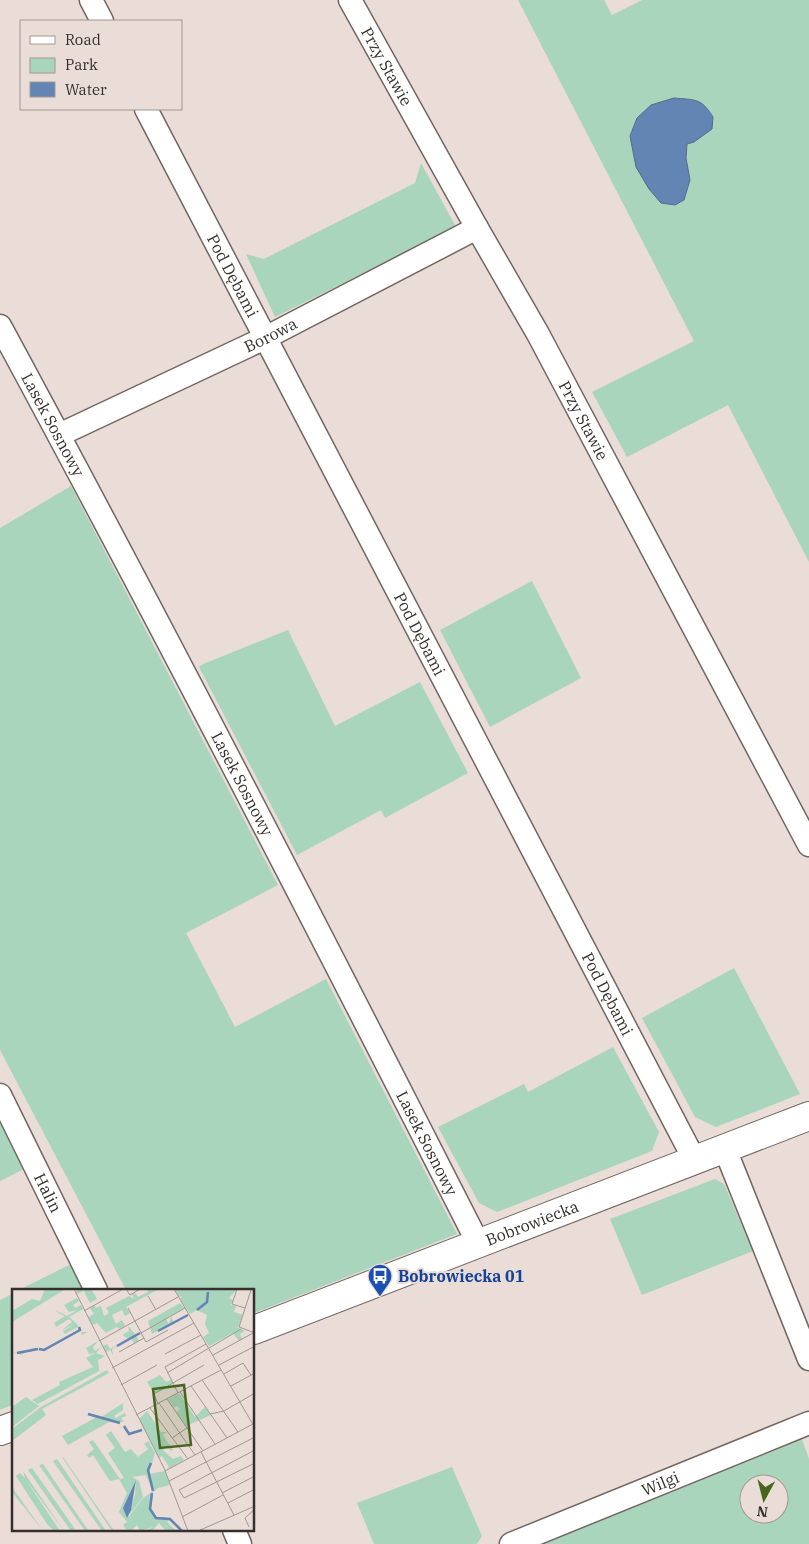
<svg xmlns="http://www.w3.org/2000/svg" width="809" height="1544" viewBox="0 0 809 1544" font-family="'IBM Plex Serif',serif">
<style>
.green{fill:#a9d5bd;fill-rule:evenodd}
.water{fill:#6285b3;stroke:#546c8b}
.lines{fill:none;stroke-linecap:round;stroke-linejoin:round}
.street-casing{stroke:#736661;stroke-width:25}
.secondary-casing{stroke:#736661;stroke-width:30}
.street{stroke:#fff;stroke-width:22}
.secondary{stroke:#fff;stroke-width:28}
.labels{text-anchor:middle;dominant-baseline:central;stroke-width:4;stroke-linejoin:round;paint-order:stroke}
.street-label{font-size:16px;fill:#35302d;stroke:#eadcd6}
.transit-label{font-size:16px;font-weight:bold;fill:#164399;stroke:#eadcd6;text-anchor:start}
.inset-river{fill:none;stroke:#6285b3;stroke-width:2.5}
.inset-road{fill:none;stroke:#a29792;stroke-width:1}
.view{fill:#46661d;fill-opacity:0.15;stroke:#46661d;stroke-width:2.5}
.inset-edge{fill:none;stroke:#35302d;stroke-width:2.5}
</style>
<rect width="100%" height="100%" fill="#eadcd6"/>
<g class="green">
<path d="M518,0h86l8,15 30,-15h167v562l-81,-157 -101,52 -35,-65 102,-51z"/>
<path d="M421,163l35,64 -181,90 -29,-63 18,5 151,-76z"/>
<path d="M71,486l207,399 -92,48 49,94 91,-48 131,255 -203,79v-23h-128l-126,-240v-522z"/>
<path d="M532,581l49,97 -91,49 -50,-97z"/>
<path d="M288,630l47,96 85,-44 48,91 -83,45 -4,-8 -84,45 -98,-188 4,-3z"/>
<path d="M734,968l66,126 -84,33 -21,-10 -53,-99z"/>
<path d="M613,1047l46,85 -7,19 -155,61 -18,-9 -41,-76 86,-43 4,8z"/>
<path d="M0,1119l26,49 -26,13z"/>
<path d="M715,1179l9,5 29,67 -111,44 -32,-76z"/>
<path d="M73,1263l13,27h-67z"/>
<path d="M14,1293v111l-14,6v-110z"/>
<path d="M800,1434l9,25v85h-284zM749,1484h30v30h-30z"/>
<path d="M452,1467l30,69 -5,8h-103l-17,-41z"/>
</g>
<path class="water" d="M674,98c22,2 27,0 39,19l-1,12 -18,13 -7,2 -1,14 4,22 -6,20 -9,5 -14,-2 -12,-14 -13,-22 -6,-31 7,-18 14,-13z"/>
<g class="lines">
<defs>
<g id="street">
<path d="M91,0l11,21"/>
<path id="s1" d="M350,0l127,228 61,106 271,511"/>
<path id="s2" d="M146,109l549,1052"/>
<path id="s3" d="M0,326c164,303 322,610 478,917"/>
<path id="s4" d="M59,435l206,-97 212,-110"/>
<path id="s5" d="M0,1095l96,195"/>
<path d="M725,1149l84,210"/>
<path d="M234,1530l6,14"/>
<path id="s6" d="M511,1544l298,-121"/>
</g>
<g id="secondary">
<path id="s7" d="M254,1330l555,-214"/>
<path d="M0,1431l14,-5"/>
</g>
</defs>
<use href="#street" class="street-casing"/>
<use href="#secondary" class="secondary-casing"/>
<use href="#street" class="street"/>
<use href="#secondary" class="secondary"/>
</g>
<defs>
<symbol id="bus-pin" viewBox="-11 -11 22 30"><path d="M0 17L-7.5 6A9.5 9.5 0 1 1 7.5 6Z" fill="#1a4fb4" stroke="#eadcd6"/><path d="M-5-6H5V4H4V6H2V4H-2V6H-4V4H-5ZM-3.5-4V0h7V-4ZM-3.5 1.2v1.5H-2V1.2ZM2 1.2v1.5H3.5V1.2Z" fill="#fff"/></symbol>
</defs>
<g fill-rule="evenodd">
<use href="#bus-pin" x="366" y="1262" width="28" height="38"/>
</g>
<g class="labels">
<g class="street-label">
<text stroke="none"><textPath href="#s1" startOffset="76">Przy Stawie</textPath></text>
<text stroke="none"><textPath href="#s2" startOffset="188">Pod Dębami</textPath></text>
<text stroke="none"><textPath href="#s4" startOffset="234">Borowa</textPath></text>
<text stroke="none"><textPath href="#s1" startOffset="481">Przy Stawie</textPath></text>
<text stroke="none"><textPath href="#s3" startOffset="112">Lasek Sosnowy</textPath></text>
<text stroke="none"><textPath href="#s2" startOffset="592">Pod Dębami</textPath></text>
<text stroke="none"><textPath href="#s3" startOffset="518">Lasek Sosnowy</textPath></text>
<text stroke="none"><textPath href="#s2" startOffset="998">Pod Dębami</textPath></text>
<text stroke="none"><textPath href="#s3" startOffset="922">Lasek Sosnowy</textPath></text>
<text stroke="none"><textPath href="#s5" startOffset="109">Halin</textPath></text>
<text stroke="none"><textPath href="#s7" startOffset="298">Bobrowiecka</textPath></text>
<text stroke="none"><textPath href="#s6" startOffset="161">Wilgi</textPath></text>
</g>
<g class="transit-label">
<text x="398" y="1276">Bobrowiecka 01</text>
</g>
</g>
<g transform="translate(12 1289)">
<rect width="242" height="242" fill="#eadcd6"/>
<path d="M33,0l19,1 -52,32v-11l20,-12 8,2zM67,0h12l6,10 -7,4 -6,-12 -7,3 -1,-3zM135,0h12l-33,18 4,6 -5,3 -3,-6 -10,5 4,9 6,-4 3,6 -6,3 -2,-2 -11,6 -9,-10 -4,2 -5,-8 6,-3 -4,-6 4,-3 2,3 5,-2 3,10 5,-3 -3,-5 23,-12 5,3 -2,-5 3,-1 3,4 10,-5zM163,0h62l-8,9 4,2 -2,5 5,1 -2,6 9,3 -5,12h-2l9,4 -5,3 2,5 -3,2 -6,-8 -24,13 -6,-9 6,-4 -4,-9 2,-9 -10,-5 -7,4 -10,-15 2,-3 -3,1zM65,9l2,3 -6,4 2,3 6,-3 2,4 -14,8 8,7 4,8h7l-6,3 -2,-5 -37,20 -10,-1 -12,6 -9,-4 9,3 12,-6 10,1 36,-19 -1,-3 -13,7 -2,-3 12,-7 -13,6 10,-8 -3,-3 -13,8 -2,-4 11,-7 -5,-2 -5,-4 12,6 10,-6 -8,2 -5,-7zM168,14l4,5 -18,11 3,5 2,-7 3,5 14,-7 -36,19 -4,-13zM116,37l8,9 4,-2 -4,3 3,5 -5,2 -3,-5 -5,3 -14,8 1,6 -3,-5 -4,2 -3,-6 4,-2 3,5 19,-10 -7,-4 7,-4zM86,52l-5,6 2,4 6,-4 -5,6 9,3 -7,4 1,11 -61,33 -6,-4 28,-15 -1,-3 34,-15 -7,-9 9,-5 -6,1 -3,-6zM95,81l2,3 -67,36 4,6 -34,26v-12l29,-22zM148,86l6,7 5,-2 2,3 -4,2 1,3 -16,5 -7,-11zM167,104l16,24 10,-10 6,8 -25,11 -10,-14 4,-3 -3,-3 -3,2 -6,-9zM14,108l13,9 -27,21v-20zM111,114v7l-9,6 2,2 9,-5 1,3 -5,2 3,4h-15l-41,23 -6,-9 33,-18 -8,-4 13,4zM135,122l14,21h6l-4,3 10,15 -2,1 -4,-4 -4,3 3,3 7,6 8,-3 3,4 -18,10 3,-3 -7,-11 -3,2 -20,-39zM99,142l14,21 6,-3 7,8 10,-8 -4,-5 4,-3 7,12 -6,21 16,-3 5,14 -12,3v16v-16l-5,4 -7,-17 -14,2 7,4 4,16 -14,18 3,7 -2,-7 14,-18 9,-5 -2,16 4,9 14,1 11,9 2,4 -13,-11 -2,2 9,9h-10l-7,-8 -7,8h-6l7,-4 -13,4 -3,-6 -4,4 2,2h-8l-4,-6 4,-3 -8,-10 8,-19 -8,-14 -9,2 -17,-26 -4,3 -2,-3 7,-6 -5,-7 4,-2 27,39 4,-1 -16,-25 7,-5 -9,-13zM124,191l-1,15 -7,22 -5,-9zM50,168h1l51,74h-2zM45,170l49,72h-4l-49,-70zM31,175l38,56 8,11h-4l-46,-66zM20,179l43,61 -4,2 -43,-61zM11,182l41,60 -38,-51 34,51h-6l-7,-7 -31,-48 4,-3 5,5zM0,198l31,44 -31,-39z" fill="#a9d5bd" fill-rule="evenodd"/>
<path d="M124,191l-5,30 -4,8 -4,-10z" fill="#6285b3"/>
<path class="inset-river" d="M185,21l10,-8 1,-10M146,42l30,-16M105,57l23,-13M27,60l5,1 36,-20 -1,-3M5,64l21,-4M76,125l32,9M112,137l5,8 13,-4M139,174l-3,7 5,21M140,204l-2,16 6,9 14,1 12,12"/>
<path class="inset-road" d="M62,0l90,179 24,63M114,0l4,6 10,-6M162,0l81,139M225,0l-5,15 13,4M239,1l-12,37 16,6M136,7l8,14M116,19l18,34 22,-12M72,22l39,-22M129,44l44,-25M87,52l79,-44M107,63l25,-14M153,65l36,-19M201,66l40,-22M207,76l36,-19M100,79l82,-45M155,84l74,-44M212,85l19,-11 8,12M190,91l36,52M109,96l36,-20M179,97l36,52M219,97l24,-13M168,103l35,52M166,104l-13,-26 41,-23M155,110l36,52M147,114l36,52M146,115l-4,-10 50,-29M138,119l38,51M198,125l14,-3 31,-18M124,126l85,-45M160,149l15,-10M243,161l-76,40 5,8 71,-35M189,163l33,63M153,182l88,-47M157,192l86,-44M210,204l33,-17M216,214l27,-14M170,228l41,-22M237,238l-4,-9 10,-9M186,242l57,-25"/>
<path class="view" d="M172,96l7,60 -31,3 -7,-59z"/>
<rect width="242" height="242" class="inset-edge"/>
</g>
<rect x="20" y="20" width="162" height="90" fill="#eadcd6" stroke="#a29792"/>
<rect x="30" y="36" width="25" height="8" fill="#ffffff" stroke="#a29792"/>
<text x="65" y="45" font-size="15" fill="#35302d">Road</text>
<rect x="30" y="58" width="25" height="15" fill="#a9d5bd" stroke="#a29792"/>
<text x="65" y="70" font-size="15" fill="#35302d">Park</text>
<rect x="30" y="82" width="25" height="15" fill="#6285b3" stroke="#a29792"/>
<text x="65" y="95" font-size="15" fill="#35302d">Water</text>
<g transform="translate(764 1499) rotate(187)"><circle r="24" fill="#eadcd6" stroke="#a29792"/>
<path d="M0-4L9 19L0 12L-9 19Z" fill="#46661d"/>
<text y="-8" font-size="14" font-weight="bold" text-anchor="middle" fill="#35302d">N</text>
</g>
</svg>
